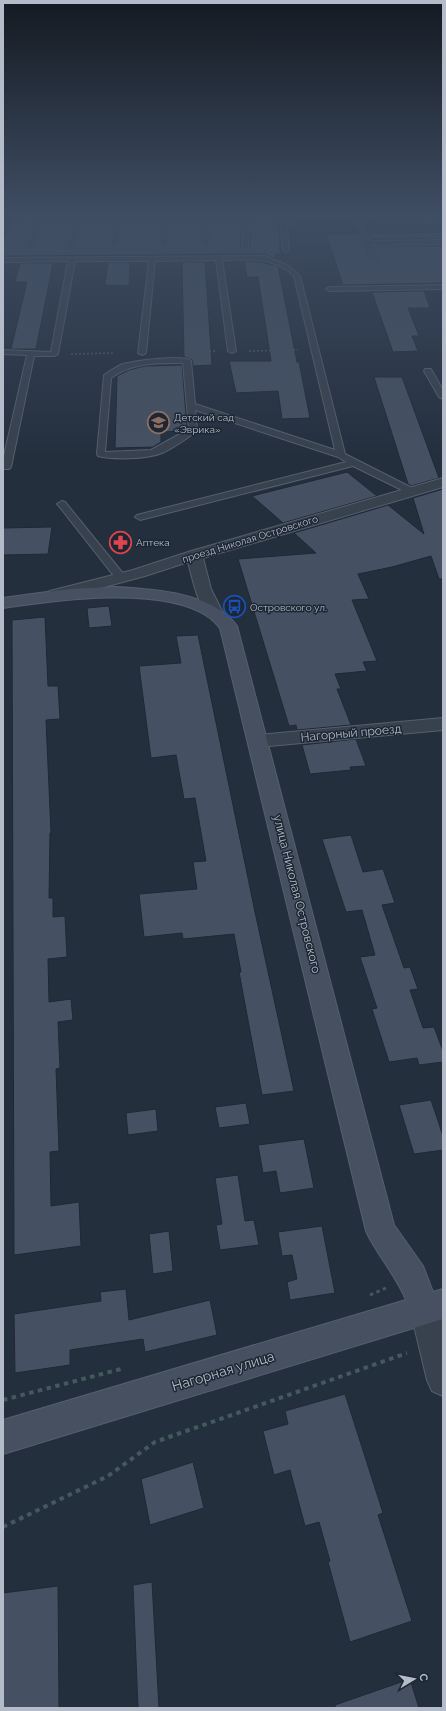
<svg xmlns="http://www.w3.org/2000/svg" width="446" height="1711" viewBox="0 0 446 1711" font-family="Raleway,sans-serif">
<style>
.building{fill:#455162;stroke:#1f2835}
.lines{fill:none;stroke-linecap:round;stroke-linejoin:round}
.lane-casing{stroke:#565f6c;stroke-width:2}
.street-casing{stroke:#565f6c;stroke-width:2}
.secondary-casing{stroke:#565f6c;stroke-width:2}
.path-far2{stroke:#44595c;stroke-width:1.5;stroke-dasharray:2 2;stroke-linecap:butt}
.path-far1{stroke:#44595c;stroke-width:3;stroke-dasharray:3.5 3.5;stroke-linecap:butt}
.path{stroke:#44595c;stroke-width:4;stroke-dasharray:4.5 4.5;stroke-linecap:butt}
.lane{fill:#38414e;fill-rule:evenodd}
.street{fill:#38414e;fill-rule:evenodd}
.secondary{fill:#465061;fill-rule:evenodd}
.labels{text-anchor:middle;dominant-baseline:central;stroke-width:3;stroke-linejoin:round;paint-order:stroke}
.far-poi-label{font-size:10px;fill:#b4bcc9;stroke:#1d2633;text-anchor:start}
.far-street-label{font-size:10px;fill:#b4bcc9;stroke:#1d2633}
.street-label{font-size:12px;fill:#b4bcc9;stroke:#1d2633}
.near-street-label{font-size:14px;fill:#b4bcc9;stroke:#1d2633}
</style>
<rect width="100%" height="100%" fill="#242f3e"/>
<g class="building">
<path d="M21,216h14l-8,31 3,3 5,-3 9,-30h26v1h2l-5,28 3,3 5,-3 6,-28h33l-4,26 3,3 5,-3 5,-26h40l-3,28 5,3 3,-3 4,-28h30v27l5,3 3,-3 1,-27h26l5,3 -2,26 4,3 6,-3 1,-26h28l1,33h-5l1,5 -11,-5 -262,2v-15l10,-24z"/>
<path d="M443,232v7h-72l-3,-6z"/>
<path d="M359,233l13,27 7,-1 -5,-13h69v37l-100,2 -17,-51z"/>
<path d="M244,261l16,1 18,4 19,96h2l11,56 -28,1 -4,-28 -42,2 -7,-32h42l-13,-84h-11z"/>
<path d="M108,262h22l-1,24 -24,-1z"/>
<path d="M182,262h23l7,103 -19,1 -1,-6 -8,-3z"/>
<path d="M20,263h33l-17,86h-25l16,-67h-12z"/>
<path d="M424,291l6,17h-22l11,28h-7l6,15 -25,1 -21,-60z"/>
<path d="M182,365l5,63 -5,3 -21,1v10l-8,5 -38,1 2,-72 12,-6 16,-4z"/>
<path d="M374,377h28l37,101 -28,8 -3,-2z"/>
<path d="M347,472l30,24 -94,27 -31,-27z"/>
<path d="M443,489v90h-4l-8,-23 -39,11 -34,7 11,25 -17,1 25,61 -14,1 4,9 -32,3 6,15h-4l14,36 -54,5 -1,-5 -7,1 -51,-167 78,-6 -22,-20 94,-28 36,29 -11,-36z"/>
<path d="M52,527l-4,27 -45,1v-27z"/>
<path d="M109,606l3,20 -23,2 -2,-20z"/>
<path d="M45,617l3,69h10l2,33 -14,1 5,113h-1l-1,65h4v19l12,-1 2,41 -19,2 1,43 22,-3 2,21 -15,2 2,46 -4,1 3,82 -9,1 1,54 28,-4 2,44 -67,9 -2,-635z"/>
<path d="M198,635l57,277 39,179 -32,4 -23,-123h2l-7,-38 -51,5 -1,-6 -38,4 -5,-43 58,-5 -4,-27 13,-1 -11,-63 -11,1 -8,-44 -25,3 -12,-92 42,-3 -5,-27z"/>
<path d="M356,739l10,27 -16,1 1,3 -41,4 -8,-29z"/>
<path d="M351,835l12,37 20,-3 12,34 -13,2 22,63 6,-1 8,22 -8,1 13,38 11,-1 9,24v11l-24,3 -2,-7 -28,4 -17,-53 5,-1 -17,-51 15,-2 -13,-45 -16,2 -24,-73z"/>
<path d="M431,1100l12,36v14l-29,4 -15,-49z"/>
<path d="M246,1103l4,21 -31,4 -4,-21z"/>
<path d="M156,1109l2,22 -30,4 -2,-22z"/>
<path d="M304,1139l10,49 -34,5 -4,-22 -13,2 -5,-28z"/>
<path d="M238,1175l7,46 9,-1 5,25 -39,5 -4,-25 6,-1 -7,-46z"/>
<path d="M322,1226l13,67 -45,7 -3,-18 10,-3 -5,-24 -10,1 -4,-24z"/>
<path d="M169,1231l4,40 -20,3 -4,-40z"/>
<path d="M126,1289l3,31 81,-20 7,35 -72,17 -2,-13 -73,11v15l-55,8 -1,-59 87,-13 -1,-9z"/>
<path d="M345,1394l38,119 -5,2 34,106 -62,21 -22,-80 2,-1 -11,-39 -14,4 -15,-56 -16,5 -11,-44 25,-7 -3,-13z"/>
<path d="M193,1462l11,46 -54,17 -9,-46z"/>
<path d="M152,1582l7,126h-21l-5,-123z"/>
<path d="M58,1586l1,122h-56v-115z"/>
<path d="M410,1679l9,29h-84v-3z"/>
</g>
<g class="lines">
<defs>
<g id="lane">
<path d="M37,216h6l-9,31 -3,2 -3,-2z"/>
<path d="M74,216h6l-6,30 -3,2 -3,-2z"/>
<path d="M116,216h6l-5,28 -3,2 -3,-2z"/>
<path d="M165,216h6l-4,30 -3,2 -3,-2z"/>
<path d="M204,216h6l-1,29 -3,2 -3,-2z"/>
<path d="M244,216h6l-2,31 -3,2 -3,-2z"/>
<path d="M293,216h6l-2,5 -10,6 2,23 -3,2 -3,-2 -2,-24 11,-7z"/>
<path d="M354,216l5,1 11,24 73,-1v4l-71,1 6,13 -5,1 -20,-42z"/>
<path d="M265,256l24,10 11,10 45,178 69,35 2,2 -2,2h-6l-55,-27 -213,54 -5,-3 2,-2 209,-53 -8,-5 -143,-47 2,20 -1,2c-11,7 -22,16 -34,21 -14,6 -50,7 -64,3l-1,-2 7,-79c6,-4 12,-8 19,-11 12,-3 60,-10 68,-3l4,43 140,46 -41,-174c-19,-20 -46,-16 -72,-16l14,91 -4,2 -4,-2 -12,-91 -61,1 -9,92 -4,2 -4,-2 11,-92h-74l-17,93 -4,2h-20l-23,111 -2,2h-6v-9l24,-105 -24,-1v-4l48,2 17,-91 -65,1v-4zM183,363l6,66 -38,21 -46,2 6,-74c22,-16 47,-15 72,-15z"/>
<path d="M443,285v4l-114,2 -3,-2 3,-2z"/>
<path d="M425,369h6l1,2 11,19v9l-4,-2 -15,-26z"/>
<path d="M62,501l3,1 60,74 1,2 -1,2h-8l-58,-74 -2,-2z"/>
</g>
<g id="street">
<path d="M443,478v9l-240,71 8,31 12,24 -3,4 -6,1 -6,-1c-11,-16 -15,-36 -20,-55l-43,14 -89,24 -6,-1 -2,-4 2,-4 83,-21 55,-18z"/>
<path d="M443,718v12l-185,17 -7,-1 -3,-5 3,-5 7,-1z"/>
<path d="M425,1294l11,4 7,21v77l-11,-5 -5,-11 -17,-71 4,-11z"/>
</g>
<g id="secondary">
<path d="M236,216h207v6l-202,-3z"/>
<path d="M114,587c38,2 99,5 123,39l157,599 29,41 10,26 10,-3v30l-440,135v-34l403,-120c-10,-25 -29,-45 -40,-69l-146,-603c-4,-4 -7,-8 -11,-11 -46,-32 -153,-17 -206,-9v-10l66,-9z"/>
</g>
</defs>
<use href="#lane" class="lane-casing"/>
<use href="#street" class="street-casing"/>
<use href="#secondary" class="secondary-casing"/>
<g class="path-far2">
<path d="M249,351l49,-1"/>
<path d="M197,352l19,-1"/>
<path d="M71,354l43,-1"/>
</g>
<path class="path-far1" d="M370,1295l16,-7"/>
<g class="path">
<path d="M3,1400l118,-31"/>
<path d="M3,1527l105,-51 47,-34 252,-89"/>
</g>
<use href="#lane" class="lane"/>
<use href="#street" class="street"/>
<use href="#secondary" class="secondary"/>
</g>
<linearGradient id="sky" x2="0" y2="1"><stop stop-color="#141a22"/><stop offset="0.47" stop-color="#3f4d63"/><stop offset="1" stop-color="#3f4d63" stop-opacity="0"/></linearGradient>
<rect width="446" height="455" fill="url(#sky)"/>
<defs>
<symbol id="school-ring" viewBox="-11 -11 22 22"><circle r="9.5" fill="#1d2633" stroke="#8d6e63" stroke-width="1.5"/><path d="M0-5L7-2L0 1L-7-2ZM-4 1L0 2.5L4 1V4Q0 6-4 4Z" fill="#8d6e63"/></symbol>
<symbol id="pharmacy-ring" viewBox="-11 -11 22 22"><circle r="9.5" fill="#1d2633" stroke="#e0444e" stroke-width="1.5"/><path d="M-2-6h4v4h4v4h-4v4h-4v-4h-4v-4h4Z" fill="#e0444e"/></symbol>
<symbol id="bus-ring" viewBox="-11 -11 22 22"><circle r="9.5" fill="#1d2633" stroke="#1a4fb4" stroke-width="1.5"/><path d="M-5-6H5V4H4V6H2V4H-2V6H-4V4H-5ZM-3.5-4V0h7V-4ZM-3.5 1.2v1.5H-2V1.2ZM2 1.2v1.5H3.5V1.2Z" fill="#1a4fb4"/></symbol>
</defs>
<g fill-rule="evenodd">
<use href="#school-ring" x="146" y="410" width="25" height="25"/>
<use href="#pharmacy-ring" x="108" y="530" width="25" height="25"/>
<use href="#bus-ring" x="222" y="594" width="25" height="25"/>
</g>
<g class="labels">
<g class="far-poi-label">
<text x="174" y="417">Детский сад<tspan x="174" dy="12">«Эврика»</tspan></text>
<text x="136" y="542">Аптека</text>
<text x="250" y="607">Островского ул.</text>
</g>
<g class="far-street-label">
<text transform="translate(250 539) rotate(-17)">проезд Николая Островского</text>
</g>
<g class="street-label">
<text transform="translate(351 733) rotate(-5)">Нагорный проезд</text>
<text transform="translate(297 894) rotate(76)">улица Николая Островского</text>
</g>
<g class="near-street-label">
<text transform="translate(223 1371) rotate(-17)">Нагорная улица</text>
</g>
</g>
<rect width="446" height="1711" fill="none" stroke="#b4bcc9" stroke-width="8"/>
<g transform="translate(414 1679) rotate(80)" stroke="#1d2633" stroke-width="3" paint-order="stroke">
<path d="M0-3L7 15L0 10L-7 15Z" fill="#b4bcc9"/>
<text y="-6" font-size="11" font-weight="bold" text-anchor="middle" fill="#b4bcc9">С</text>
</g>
</svg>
